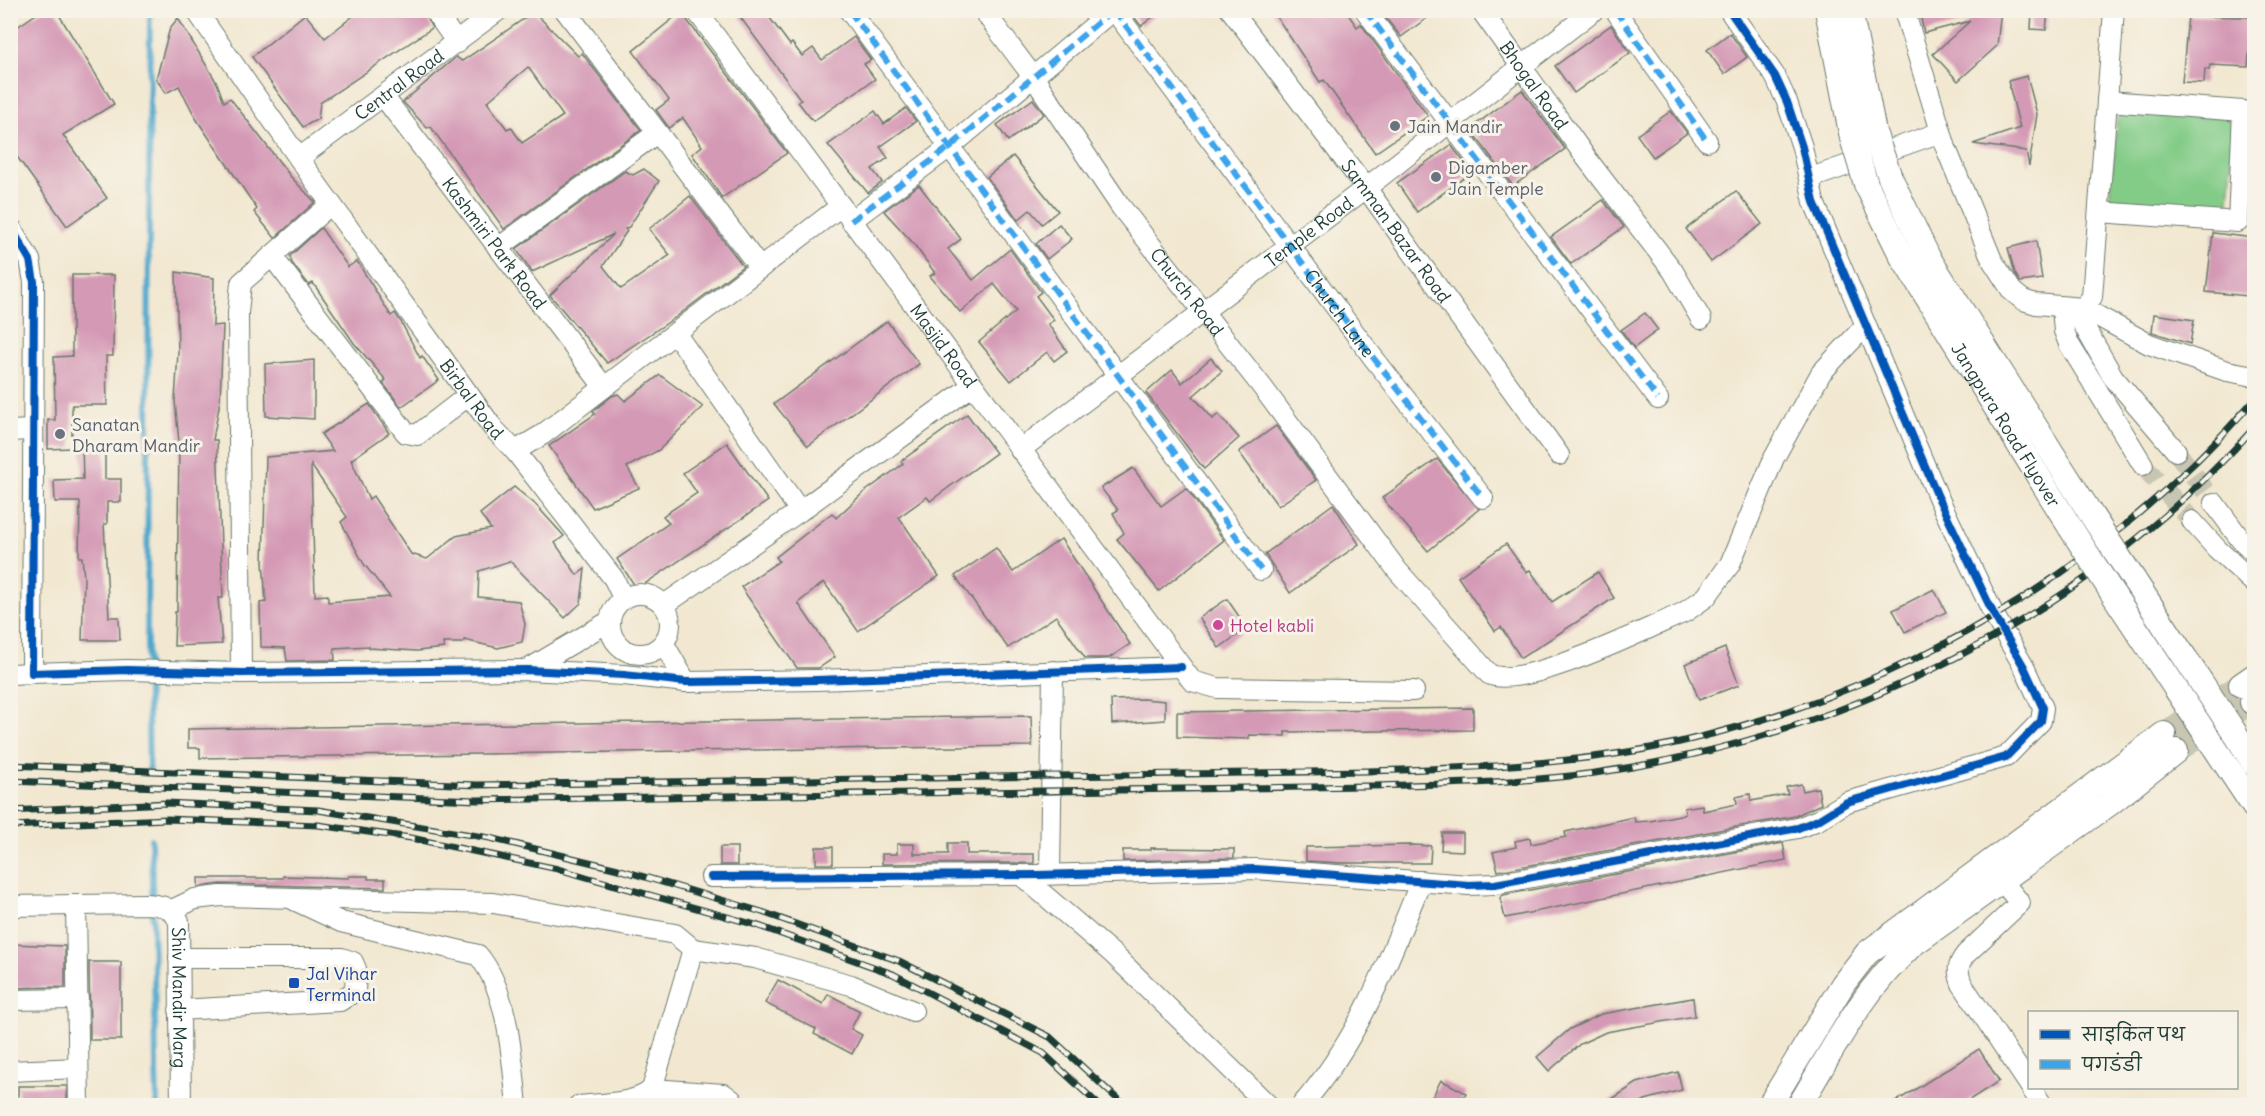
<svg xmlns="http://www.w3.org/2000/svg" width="2265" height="1116" viewBox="0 0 2265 1116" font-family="Delius,'Playpen Sans Deva',sans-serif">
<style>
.green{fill:#83cc88;stroke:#51845e;stroke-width:1.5}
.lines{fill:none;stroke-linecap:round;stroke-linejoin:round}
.stream{stroke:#4fa7cc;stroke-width:6}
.building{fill:#d499b5;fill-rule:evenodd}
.minor-tunnel{stroke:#c8c6b2;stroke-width:20;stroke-dasharray:20 10;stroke-linecap:butt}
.major-tunnel{stroke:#c8c6b2;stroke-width:24;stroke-dasharray:24 12;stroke-linecap:butt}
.minor-casing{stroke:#69796b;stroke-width:22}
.major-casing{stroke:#69796b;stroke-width:26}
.minor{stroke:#fff;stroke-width:20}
.major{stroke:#fff;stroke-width:24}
.rail-casing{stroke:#1f3d34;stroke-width:7}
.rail{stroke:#f7f3e8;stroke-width:4.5;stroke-dasharray:14;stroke-linecap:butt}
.major-bridge-casing{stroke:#69796b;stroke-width:26;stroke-linecap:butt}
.major-bridge{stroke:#fff;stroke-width:24}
.quiet{stroke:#3da4eb;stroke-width:6;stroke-dasharray:12 6;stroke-linecap:butt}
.cycleway-casing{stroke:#f7f3e8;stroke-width:11}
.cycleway{stroke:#0057b8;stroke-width:8}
.worship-dot{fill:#6b7280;stroke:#f7f3e8;stroke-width:2}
.hotel-dot{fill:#d1479c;stroke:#f7f3e8;stroke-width:2}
.transit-dot{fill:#1a4fb4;stroke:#f7f3e8;stroke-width:2}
.labels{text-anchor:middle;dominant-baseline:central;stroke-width:6;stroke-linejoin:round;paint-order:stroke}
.street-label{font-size:18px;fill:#1f3d34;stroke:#f7f3e8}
.worship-label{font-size:18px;fill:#5b616d;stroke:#f7f3e8;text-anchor:start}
.hotel-label{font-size:18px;fill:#b23c85;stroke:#f7f3e8;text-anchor:start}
.transit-label{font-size:18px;fill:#164399;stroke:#f7f3e8;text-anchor:start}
</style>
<rect width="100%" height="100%" fill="#f7f3e8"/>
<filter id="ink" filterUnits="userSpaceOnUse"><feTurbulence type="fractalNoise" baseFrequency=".0167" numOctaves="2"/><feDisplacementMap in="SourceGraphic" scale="12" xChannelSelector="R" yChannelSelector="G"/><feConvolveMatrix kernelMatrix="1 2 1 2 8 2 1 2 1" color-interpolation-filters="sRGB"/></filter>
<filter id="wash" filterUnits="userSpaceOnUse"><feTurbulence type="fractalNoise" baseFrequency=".008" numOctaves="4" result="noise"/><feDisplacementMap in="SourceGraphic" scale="24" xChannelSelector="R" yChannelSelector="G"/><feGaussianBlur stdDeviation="1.35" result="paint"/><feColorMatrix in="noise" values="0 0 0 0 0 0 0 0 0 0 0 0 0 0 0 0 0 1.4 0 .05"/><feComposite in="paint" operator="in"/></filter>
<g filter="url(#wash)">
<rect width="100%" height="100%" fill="#f2e8d1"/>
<path class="green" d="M2118,110l117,7 -7,98 -119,-12z"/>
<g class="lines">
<g class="stream">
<path d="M149,769l-2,-126 3,-633"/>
<path d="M151,839l6,267"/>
</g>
</g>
<g id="blocks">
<g class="building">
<path d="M42,10h14l58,94 -51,31 44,63 -40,28 -57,-79v-115z"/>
<path d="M361,10h61l10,18 -112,75 -2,16 -15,8 -51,-70 53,-43 20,24z"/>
<path d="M735,10h29l26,35 2,-2 10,13 11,-8 9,12 32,-23 17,23 -7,4 11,15 -62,42 -15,-19 3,-2z"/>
<path d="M1129,10h33l-21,16z"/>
<path d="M1272,10h73l12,17 4,-3 67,92 -53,37 -51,-73 -4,2z"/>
<path d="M1919,10h82l-4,36 -39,35 -25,-27 37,-33 -46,12z"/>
<path d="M2032,10h16l-2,20 -15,-1z"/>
<path d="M1380,11v-1h58l-37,27z"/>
<path d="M534,12l44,44 4,-3 59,77 -137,99 -73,-102 -4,1 -24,-26 53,-45 6,4zM528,67l35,49 -41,27 -11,-16 -4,2 -20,-27z"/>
<path d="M681,12l106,141 -65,45 -30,-44 10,-8 -19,-28 -14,10 -13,-18 13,-10 -36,-49z"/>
<path d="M2188,16l64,1 -4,50 -38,-2 -1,5 -4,-1 -1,14 -22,-1z"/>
<path d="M178,18l39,65 7,19 6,-4 61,79 24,25 -40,36 -21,-26 3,-3 -60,-89 -18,-34 -13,7 -10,-14 14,-51z"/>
<path d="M1611,25l19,28 -56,40 -19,-27z"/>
<path d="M1730,33l17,24 -23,17 -17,-24z"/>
<path d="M2027,76l10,38 -8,52 -3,-15 -53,-7 47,-16 -12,-47z"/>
<path d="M1522,90l43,59 -52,37 -43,-57z"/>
<path d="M1033,99l11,15 -36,27 -11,-16z"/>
<path d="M906,108l10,13 -36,26 8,11 -16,11 10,13 -14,11 -40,-48 47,-34 9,13z"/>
<path d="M1671,111l16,22 -34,24 -16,-22z"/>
<path d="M1451,145l21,27 -55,40 -20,-29z"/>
<path d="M1013,156l45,55 -16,13 -12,-14 -12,10 -31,-43z"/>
<path d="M644,169l15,12 -30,46 -4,2 2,2 -24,35 18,23 49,-34 -21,-26 41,-33 53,70 -67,51 -69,46 -57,-68 64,-61 -82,38 -16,-23 109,-78 8,4z"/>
<path d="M919,185l42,54 -13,10 25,31 37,-31 31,43 -5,4 18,24 -6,4 19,27 -13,10 -7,-9 -36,29 -32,-39 37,-31 -22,-27 -34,28 -30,-36 5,-3 -22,-30 -29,-32z"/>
<path d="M1736,191l26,33 -51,38 -25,-33z"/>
<path d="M1603,200l21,27 -53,37 -20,-27z"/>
<path d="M1059,224l13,15 -25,20 -11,-15z"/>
<path d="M321,228l27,39 9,-6 34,55 4,-3 6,9 19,36 2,-2 17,24 -38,27 -18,-24 3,-3 -32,-37 -41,-60 -4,2 -17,-22 -2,-7z"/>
<path d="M2213,233l41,5 -6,58 -42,-4z"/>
<path d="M2036,241l6,38 -22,3 -5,-9 -7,-25z"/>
<path d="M176,272l38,6 -1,48 10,-1 -3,76 -7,39h4l6,158h-5l4,46 -48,2 1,-34h2l2,-170 -4,-41 3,-49z"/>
<path d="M72,275h42l-1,81h-7l1,49h-35v43l-24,1v-29h7l-1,-63 18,-1z"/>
<path d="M1645,313l13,17 -24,18 -13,-18z"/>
<path d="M2154,314l40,6 -4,24 -38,-12z"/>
<path d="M887,321l32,43 -111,82 -34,-42z"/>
<path d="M1211,358l11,13 -29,25 20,23 5,-5 21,24 -35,31 -58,-76 26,-23 10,13z"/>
<path d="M314,360v59l-48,-3 -1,-52z"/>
<path d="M660,375l43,32 -44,43 -32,17 12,21 -46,20 -44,-62 46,-32 -2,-3 19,-15 6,-2 7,7z"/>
<path d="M369,404l20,29 -38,27 18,39 4,-3 38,58 16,5 29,-23 35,-7 -11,-15 34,-27 21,17 29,32 -9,7 22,32 8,-6 -4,34 -16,15 -55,-57 -31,10 -1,26 41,4 6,23 -3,18 -24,6 -34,-8 -1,3h-20l1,5 -27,3 -48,-3v-2l-35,2 1,12 -48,1 -2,-13 -24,-1 -1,-44 6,-1 -3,-40 3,-105 67,-6 -12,-17zM311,465l36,52 -6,5 23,42 26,33 -62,5v-7l-13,1z"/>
<path d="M967,414l29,39 -66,48 -3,-4 -28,20 40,59 -81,55 -34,-49 -26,21 37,54 -16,11h-22l-56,-81 38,-26 -3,-4 56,-44 4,5 27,-25 40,-29 -2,-3z"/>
<path d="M1276,426l40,54 -38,26 -39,-54z"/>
<path d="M727,443l41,58 -131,88 -20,-30 52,-36 -6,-7 34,-23 -14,-20z"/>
<path d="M82,445h23v34h16v23h-14v22h-3l5,93h10l1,23h-38l2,-62 -2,-21h-3l1,-55h-25l-1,-22 29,-1z"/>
<path d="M1437,459l42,50 -51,42 -46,-53z"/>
<path d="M1133,468l28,38 25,-18 38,52 -65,51 -42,-52 7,-6 -11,-20 5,-3 -17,-22z"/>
<path d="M1333,504l26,40 -69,49 -25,-39z"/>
<path d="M1061,539l69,105 -21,14h-24l-29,-42 -48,32 -53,-72 41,-28 17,24z"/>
<path d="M1506,544l20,28 4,-2 22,32 46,-30 16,26 -93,60 -20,-31 -6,4 -37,-54z"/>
<path d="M1934,589l12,23 -41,20 -12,-22z"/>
<path d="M1227,599l20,29 -28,20 -20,-30z"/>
<path d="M1725,648l14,37 -40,15 -14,-36z"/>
<path d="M1143,699l22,2v19l-53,4 -1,-24z"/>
<path d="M1473,708v22l-188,2v4l-36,-1v4l-72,-2v-25z"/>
<path d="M1031,716l1,30 -832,12v-10h-12v-19z"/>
<path d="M1801,784l2,7 15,-3 3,16 -26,12 -297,55 -5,-19 23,-5 -1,-6 15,-3 1,6 35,-7 -1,-5 69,-15 1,5 15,-1 35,-7 -1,-6 18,-3 1,6 34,-7 -1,-7 14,-3 1,7 37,-7 -2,-7z"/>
<path d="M1442,833h21v18l-22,-1z"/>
<path d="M948,843h19v11h67v9l-152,1v-10h15v-10h17v10h34z"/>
<path d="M1783,843l3,17 -281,58 -5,-20 3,-3z"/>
<path d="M1412,845l19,1 -1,17h-89l-35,-2v-14z"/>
<rect x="720" y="847" width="17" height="18"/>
<rect x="816" y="847" width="17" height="17"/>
<path d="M1151,848l83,1v9l-111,3v-11h28z"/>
<path d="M283,876l66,2v-2h19v3h17v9l-164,-4 -23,3v-9h85z"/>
<path d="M10,944l55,2v41l-55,1z"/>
<path d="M89,962h32v78h-31z"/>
<path d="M778,980l45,24 5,-10 32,17 -9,18 11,6 -10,19 -38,-20 2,-5 -51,-26z"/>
<path d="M1693,998l2,18 -89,16 -26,12 -31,27 -12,-14 33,-28 31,-15z"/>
<path d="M1979,1049l20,32 -39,25h-71z"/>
<path d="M1678,1072l4,18 -37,10 -9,6h-35l36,-23z"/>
<path d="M1441,1080l25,13 -7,13h-31z"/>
<rect x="18" y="1086" width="49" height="20"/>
</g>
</g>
</g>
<g filter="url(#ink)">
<use href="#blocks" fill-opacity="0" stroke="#69796b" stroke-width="1.5"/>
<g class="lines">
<g class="minor-tunnel">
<path d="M2176,451l38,52"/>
<path d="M2143,465l49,56"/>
</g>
<g class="major-tunnel">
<path d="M2164,734l77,-49"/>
<path d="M2176,751l76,-49"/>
</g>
<defs>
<g id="minor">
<path id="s1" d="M196,10l120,173 177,245 22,23 27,-16 299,-229"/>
<path d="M434,10l23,33"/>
<path d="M565,10l195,258"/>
<path id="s2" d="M696,10l496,671 25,7 197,3"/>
<path d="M849,10l412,560"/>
<path id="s3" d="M983,10l51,68 87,129 142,181 134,182 92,104c33,17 159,-46 196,-62l21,-15 24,-33 44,-106 47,-85 45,-48"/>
<path id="s4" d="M1114,10l258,346 111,142"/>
<path id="s5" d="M1231,10l135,178 193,267"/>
<path d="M1365,10l293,389"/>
<path id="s6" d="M1481,10l106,149 86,112 28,48"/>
<path d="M1615,10l92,131"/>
<path d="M1904,10l42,138 46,112 20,31 11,9 13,4 47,4 66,36 78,27 27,5"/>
<path id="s7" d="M384,97l220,290"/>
<path id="s8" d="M299,158l200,-148"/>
<path d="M1811,178l130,-46"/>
<path d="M2099,212l139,10 5,-111 -136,-10"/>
<path d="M851,221l100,-75 162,-136"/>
<path d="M10,226l20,34 4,22 -2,391 95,-3 114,3 286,-3 97,5 62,7 131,-2 364,-13"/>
<path d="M498,248l159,-115"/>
<path d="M272,256l134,177 11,2 52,-40"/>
<path d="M2062,308l2,23 5,13 74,121"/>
<path d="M2074,308l39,69 63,74"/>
<path d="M2083,308l9,-11 22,-287"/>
<path d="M676,334l124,177"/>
<path d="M10,431l21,-1"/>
<path id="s9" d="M1020,450l346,-262 228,-178"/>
<path d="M515,451l99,128 9,19"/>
<path d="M2214,503l27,37 13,12"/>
<path d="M2192,521l25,28 37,34"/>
<circle cx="640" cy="624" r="30"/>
<path d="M664,605l136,-94 173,-126"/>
<path d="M664,644l22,38"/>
<path d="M527,670l81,-48"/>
<path d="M241,673l-3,-360 3,-30 90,-79"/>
<path d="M10,674l22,-1"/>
<path d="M1050,874l3,-203"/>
<path d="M1021,875l93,80 155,151"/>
<path d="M711,877l327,-2 217,-6 214,16 26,-1 303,-56 20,-8 29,-18 159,-45 35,-36 2,-13 -19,-41 -30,-52 -56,-118 -124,-295 -12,-55 -15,-45 -12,-26 -46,-66"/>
<path d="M2002,881l18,22 -54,51c-9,11 -9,17 -4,30l68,102"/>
<path d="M294,900l47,22 137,33c31,37 34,104 39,151"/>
<path d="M76,905l3,201"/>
<path id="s10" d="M10,906l135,-2c17,1 25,2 34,17l2,185"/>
<path d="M172,910l23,-11 26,-3 272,7 182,31 18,15 62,9 96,27 62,26"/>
<path d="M179,958h163l11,4 3,7 -1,22 -15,10 -161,9"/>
<path d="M10,1000l68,-1"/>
<path d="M10,1071l68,-3"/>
<path d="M2031,1088l12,18"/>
<path d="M652,1089l72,5 8,6 2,6"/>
<path d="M578,1106c21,-3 58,-1 74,-17l41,-140"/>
<path d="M1301,1106c58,-66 88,-146 120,-225"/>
</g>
<g id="major">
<path d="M1827,10l25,128"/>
<path d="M1850,10l24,122"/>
<path d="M1890,177l38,80 164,259"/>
<path id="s11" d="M1866,184l36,73 168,270"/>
<path d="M2134,580l65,99"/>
<path d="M2111,591l65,98"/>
<path d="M2241,685l13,-9"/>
<path d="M2252,702l2,-2"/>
<path d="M2235,733l19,31"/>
<path d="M2213,745l41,62"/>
<path d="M1769,1106l74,-122 24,-31 297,-219"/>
<path d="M1799,1106c35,-59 62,-113 113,-161l197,-141 67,-53"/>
</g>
</defs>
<use href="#minor" class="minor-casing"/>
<use href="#major" class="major-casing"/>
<use href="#minor" class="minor"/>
<use href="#major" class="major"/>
<defs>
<g id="rail">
<path d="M10,765l467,20 890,-14c105,-3 211,-6 313,-29 221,-51 425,-171 574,-342"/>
<path d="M10,781l466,19 891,-14c76,-2 153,-3 228,-13 252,-36 488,-156 659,-345"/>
<path d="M10,811l157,-8 151,7 172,28 128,31 144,43 137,49 151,76 75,69"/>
<path d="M10,826l157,-7 151,6 93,13 147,31 198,56 137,49 150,79 57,53"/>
</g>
</defs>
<use href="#rail" class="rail-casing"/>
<use href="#rail" class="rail"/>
<defs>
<g id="major-bridge">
<path d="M1874,132l16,45"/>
<path d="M1852,138l14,46"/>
<path d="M2092,516l42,64"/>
<path d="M2070,527l41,64"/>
<path d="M2199,679l36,54"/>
<path d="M2176,689l37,56"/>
</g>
</defs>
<use href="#major-bridge" class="major-bridge-casing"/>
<use href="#major-bridge" class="major-bridge"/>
<g class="quiet">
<path d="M849,10l412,560"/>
<path d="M1114,10l258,346 111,142"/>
<path d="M1365,10l293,389"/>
<path d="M1615,10l92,131"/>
<path d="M851,221l100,-75 162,-136"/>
</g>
<defs>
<g id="cycleway">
<path d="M10,226l20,34 4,22 -2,391 95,-3 114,3 286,-3 97,5 62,7 131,-2 364,-13"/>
<path d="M711,877l327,-2 217,-6 214,16 26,-1 303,-56 20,-8 29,-18 159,-45 35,-36 2,-13 -19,-41 -30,-52 -56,-118 -124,-295 -12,-55 -15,-45 -12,-26 -46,-66"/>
</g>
</defs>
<use href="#cycleway" class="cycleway-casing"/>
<use href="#cycleway" class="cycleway"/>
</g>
</g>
<g class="worship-dot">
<circle cx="1395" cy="126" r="6"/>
<circle cx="1436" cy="177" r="6"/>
<circle cx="60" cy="434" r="6"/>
</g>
<circle class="hotel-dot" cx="1218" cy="625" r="6"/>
<rect class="transit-dot" x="288" y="977" width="12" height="12" rx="3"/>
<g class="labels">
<g class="street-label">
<text stroke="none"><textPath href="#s6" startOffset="92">Bhogal Road</textPath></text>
<text stroke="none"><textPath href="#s8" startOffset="124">Central Road</textPath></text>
<text stroke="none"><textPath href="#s9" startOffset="362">Temple Road</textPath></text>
<text stroke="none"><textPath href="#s5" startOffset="276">Samman Bazar Road</textPath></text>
<text stroke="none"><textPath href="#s7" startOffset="183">Kashmiri Park Road</textPath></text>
<text stroke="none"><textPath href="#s3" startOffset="348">Church Road</textPath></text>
<text stroke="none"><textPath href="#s4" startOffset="378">Church Lane</textPath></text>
<text stroke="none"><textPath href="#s2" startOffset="417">Masjid Road</textPath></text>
<text stroke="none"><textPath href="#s1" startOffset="477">Birbal Road</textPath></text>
<text stroke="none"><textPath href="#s11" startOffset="279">Jangpura Road Flyover</textPath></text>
<text stroke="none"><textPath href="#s10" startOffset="252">Shiv Mandir Marg</textPath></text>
</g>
<g class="worship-label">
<text x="1407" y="126">Jain Mandir</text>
<text x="1448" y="167">Digamber<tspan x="1448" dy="21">Jain Temple</tspan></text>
<text x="72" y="424">Sanatan<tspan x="72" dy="21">Dharam Mandir</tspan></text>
</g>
<g class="hotel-label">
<text x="1230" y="625">Hotel kabli</text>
</g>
<g class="transit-label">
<text x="306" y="973">Jal Vihar<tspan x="306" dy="21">Terminal</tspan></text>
</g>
</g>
<rect width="2265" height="1116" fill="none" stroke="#f7f3e8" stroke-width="36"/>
<rect x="2028" y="1011" width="210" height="78" fill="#f7f3e8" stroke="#a1aaa0" stroke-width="1.5"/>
<rect x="2040" y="1030" width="30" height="9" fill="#0057b8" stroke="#a1aaa0" stroke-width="1.5"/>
<text x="2082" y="1041" font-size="18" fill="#1f3d34">साइकिल पथ</text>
<rect x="2040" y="1060" width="30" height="9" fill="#3da4eb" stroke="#a1aaa0" stroke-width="1.5"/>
<text x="2082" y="1071" font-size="18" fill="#1f3d34">पगडंडी</text>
</svg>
